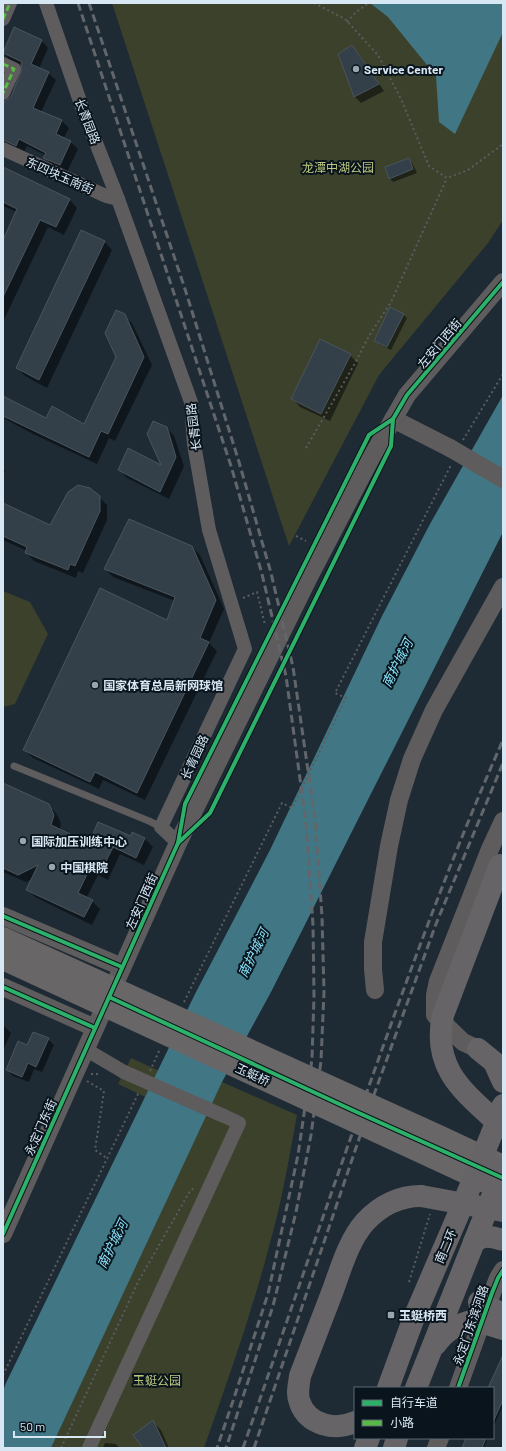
<svg xmlns="http://www.w3.org/2000/svg" width="506" height="1451" viewBox="0 0 506 1451" font-family="Barlow,'Noto Sans SC',sans-serif">
<style>
.green{fill:#3b412b}
.water{fill:#417784}
.shadow{fill:#0007}
.building{fill:#33404a;stroke:#4a555d}
.lines{fill:none;stroke-linecap:round;stroke-linejoin:round}
.path{stroke:#5b5c60;stroke-width:2;stroke-dasharray:2 3;stroke-linecap:butt}
.service{stroke:#5f5c5d;stroke-width:7}
.minor{stroke:#5f5c5d;stroke-width:14}
.tertiary{stroke:#5f5c5d;stroke-width:18}
.trunk{stroke:#666466;stroke-width:22}
.rail{stroke:#62666b;stroke-width:3;stroke-dasharray:8 4;stroke-linecap:butt}
.minor-bridge{stroke:#5f5c5d;stroke-width:14}
.tertiary-bridge{stroke:#5f5c5d;stroke-width:18}
.primary-bridge{stroke:#686667;stroke-width:22}
.trunk-bridge{stroke:#666466;stroke-width:22}
.quiet{stroke:#58b947;stroke-width:3;stroke-dasharray:6 3;stroke-linecap:butt}
.cycleway-casing{stroke:#09141c;stroke-width:6}
.cycleway{stroke:#2db169;stroke-width:4}
.poi-dot{fill:#97a5b1;stroke:#09141c;stroke-width:1.5}
.labels{text-anchor:middle;dominant-baseline:central;stroke-width:4;stroke-linejoin:round;paint-order:stroke}
.poi-label{font-size:12px;font-weight:bold;fill:#d8e7f4;stroke:#09141c;text-anchor:start}
.street-label{font-size:12px;fill:#d8e7f4;stroke:#09141c}
.park-label{font-size:12px;fill:#bdc780;stroke:#09141c}
.water-label{font-size:13px;font-style:italic;fill:#8ae6fe;stroke:#09141c}
</style>
<rect width="100%" height="100%" fill="#1e2b35"/>
<g class="green">
<path d="M112,3h391v217l-15,23 -109,132 -90,171z"/>
<path d="M3,591l27,11 18,32 -33,70 -12,3z"/>
<path d="M131,1058l84,38 7,-14 75,33c-8,43 -15,86 -27,128 -18,69 -42,137 -66,205h-153l151,-324 -84,-40z"/>
</g>
<g class="water">
<path d="M370,3h133v29l-48,102 -16,-12 -3,-46 -48,-59z"/>
<path d="M503,395v137l-232,460 -49,90 -171,366h-48v-57l3,-8 189,-389 75,-144 112,-234 48,-92z"/>
</g>
<g class="shadow">
<path d="M41,40l7,8 -9,21 9,4 8,7 -15,32 21,9 7,7 -5,10 7,4 7,7 -11,23 -15,-7 -8,-8 1,-2 -18,-9 -3,6 -21,-8v-36l9,-11 11,-25 -1,-7 -12,-5 -7,-7z"/>
<path d="M351,46l7,7 26,38 -23,12 -6,-6 -16,-43z"/>
<path d="M408,159l4,4 5,10 -24,9 -4,-4z"/>
<path d="M3,168l67,32 7,8 -13,27 -16,-8 -45,95v-81l14,-29 -14,-6z"/>
<path d="M104,241l8,9 -65,138 -22,-12 -8,-8z"/>
<path d="M403,314l4,4 -16,32 -12,-6 -4,-4z"/>
<path d="M124,315l8,8 20,42 -37,76 -6,-3 -12,26 -64,-30 -30,-16v-19l44,21 38,5 32,-68z"/>
<path d="M350,355l8,8 -28,58 -30,-14 -8,-9z"/>
<path d="M166,427l8,9 10,30 -15,33 -42,-21 -8,-8 45,-3z"/>
<path d="M3,468l2,3 -2,6z"/>
<path d="M99,497l8,8v15l-24,53 -5,-2 -2,7 -42,-17 -8,-8 1,-2 -24,-11v-36l47,22z"/>
<path d="M192,547l8,8 24,54 -15,34 8,8 -72,149 -42,-20 -4,9 -66,-31 -9,-8 144,-129 7,-20 -62,-24 -8,-8z"/>
<path d="M3,784l45,21 8,8 5,10 -1,7 29,14 42,-7 2,-3 12,5 8,8 -9,18 -24,-11 -12,26 -10,-5 -12,24 6,2 8,8 -8,16 -57,-28 -8,-8 5,-10 -6,3 -23,-10z"/>
<path d="M3,1025l8,8 -8,17z"/>
<path d="M48,1039l6,6 -12,27 -8,-3 -5,13 -16,-6 -6,-6 20,-24z"/>
<path d="M503,1360v45l-10,23v-40h-4z"/>
<path d="M153,1422l8,8 8,18h-25z"/>
<path d="M467,1438h21l-4,10h-21z"/>
<path d="M105,1443l11,1 3,4h-16z"/>
</g>
<g class="building">
<path d="M14,27l28,13 -11,24 18,8 -16,36 29,12 -6,14 15,7 -11,24 -17,-7 3,-5 -27,-14 -3,7 -13,-6v-35l2,-4 6,-4 11,-28 -1,-5 1,-2 -19,-9z"/>
<path d="M352,45l27,39 -25,13 -16,-43z"/>
<path d="M409,158l4,11 -24,10 -4,-12z"/>
<path d="M3,167l67,32 -14,28 -16,-7 -37,77v-57l14,-31 -14,-7z"/>
<path d="M81,230l24,11 -66,139 -23,-12z"/>
<path d="M390,307l14,7 -17,33 -13,-6z"/>
<path d="M116,310l9,4 19,43 -36,77 -7,-3 -12,26 -86,-41v-20l43,22 6,-12 32,18 32,-67 -11,-24z"/>
<path d="M320,339l31,15 -30,60 -30,-15z"/>
<path d="M153,421l14,6 9,30 -16,35 -42,-22 10,-22 33,17 -14,-31z"/>
<path d="M78,485l12,3 10,8v15l-25,55 -5,-2 -2,6 -43,-17 2,-6 -24,-11v-33l47,22 18,-33z"/>
<path d="M129,519l63,27 24,54 -16,38 9,4 -72,151 -42,-21 -5,10 -67,-32 77,-162 67,32 8,-23 -71,-28z"/>
<path d="M3,783l46,21 5,11 -3,10 38,18 9,-21 33,14 1,-4 13,6 -9,20 -23,-11 -13,26 -10,-5 -12,25 15,7 -9,17 -58,-27 12,-25 -20,10 -15,-7z"/>
<path d="M33,1032l16,6 -13,29 -8,-4 -6,14 -16,-7 12,-29 9,4z"/>
<path d="M503,1355v45l-10,22v-34h-5z"/>
<path d="M153,1420l13,28h-23l-10,-13z"/>
<path d="M466,1438h20l-4,10h-20z"/>
</g>
<g class="lines">
<g class="path">
<path d="M314,3l31,16 33,36 23,44 28,67 18,12 21,-8 35,-26"/>
<path d="M347,22l9,-10 13,-9"/>
<path d="M463,440l40,-66"/>
<path d="M306,448l48,-83 15,-29 22,-34 56,-124"/>
<path d="M296,536l10,5"/>
<path d="M243,598l14,-6 8,33"/>
<path d="M184,1002l98,-199 10,5 54,-110 -11,-5 116,-228"/>
<path d="M150,1071l10,-22"/>
<path d="M91,1074h10"/>
<path d="M87,1081l17,10 -9,59 13,9"/>
<path d="M409,1282l21,-68"/>
<path d="M3,1375l136,-283"/>
<path d="M61,1448l77,-166 52,-91 4,-3"/>
</g>
<path class="service" d="M14,766l135,55 12,6"/>
<g class="minor">
<path d="M46,3l36,104 36,92 73,203 3,42 15,86 36,119 -84,178 17,16"/>
<path d="M3,19l7,-16"/>
<path d="M3,64l11,5 -11,24"/>
<path d="M3,149l103,47 12,3"/>
<path d="M85,1049l39,23"/>
<path d="M89,1448l150,-325 -15,-7"/>
</g>
<g class="tertiary">
<path d="M393,419l57,29"/>
<path d="M3,916l119,51"/>
<path d="M3,987l92,41"/>
<path d="M375,990l-2,-21v-27l16,-96 10,-46 13,-41 22,-49 69,-123"/>
<path d="M478,1049l-15,-7 -28,-27v-20l3,-14 52,-132 13,-28"/>
<path d="M3,1234l175,-391 131,-266 62,-119 36,-63 96,-113"/>
<path d="M458,1388l34,-95 6,-15 5,-8"/>
<path d="M436,1448l4,-10"/>
</g>
<g class="trunk">
<path d="M478,1049l16,13 9,20"/>
<path d="M492,1133l11,-28"/>
<path d="M474,1242c10,-8 18,-5 29,-2"/>
<path d="M436,1344c11,-15 21,-19 38,-24"/>
<path d="M388,1388l25,-68 55,-128"/>
<path d="M416,1388l74,-186"/>
<path d="M355,1422c-20,9 -47,3 -55,-19 -4,-9 -1,-18 0,-27 11,-29 22,-57 33,-86 8,-22 16,-50 32,-68 15,-16 34,-26 56,-26"/>
<path d="M365,1448l4,-10"/>
<path d="M394,1448l3,-10"/>
</g>
<g class="rail">
<path d="M78,3l153,463 31,108 24,102 20,147 7,102 1,71 -2,63 -14,96 -30,139 -34,104 -17,50"/>
<path d="M89,3l96,286 54,173 32,111 22,94 22,152 7,97 2,76 -3,69 -10,74 -15,77 -23,94 -47,142"/>
<path d="M243,1448c42,-121 83,-241 126,-362 41,-116 84,-233 134,-346"/>
<path d="M254,1448l122,-359 60,-165 67,-161"/>
</g>
<path class="minor-bridge" d="M124,1072l100,44"/>
<path class="tertiary-bridge" d="M450,448l53,31"/>
<g class="primary-bridge">
<path d="M3,938l436,198 64,30"/>
<path d="M3,959l489,226"/>
</g>
<g class="trunk-bridge">
<path d="M500,865l-57,150c-12,56 24,79 60,113"/>
<path d="M468,1192l24,-59"/>
<path d="M421,1196l82,15"/>
<path d="M490,1202l13,-34"/>
<path d="M479,1302l24,12"/>
<path d="M474,1320l29,9"/>
</g>
<g class="quiet">
<path d="M3,19l7,-16"/>
<path d="M3,64l11,5 -11,24"/>
</g>
<defs>
<g id="cycleway">
<path d="M178,843l32,-30 181,-367 2,-27 14,-24 96,-113"/>
<path d="M3,916l119,51"/>
<path d="M3,987l92,41"/>
<path d="M109,997l241,112 153,69"/>
<path d="M3,1234l175,-391 7,-39 184,-369 24,-16"/>
<path d="M458,1388l34,-95 6,-15 5,-8"/>
</g>
</defs>
<use href="#cycleway" class="cycleway-casing"/>
<use href="#cycleway" class="cycleway"/>
</g>
<g class="poi-dot">
<circle cx="356" cy="69" r="4"/>
<circle cx="95" cy="685" r="4"/>
<circle cx="23" cy="841" r="4"/>
<circle cx="52" cy="867" r="4"/>
<rect x="387" y="1311" width="8" height="8" rx="2"/>
</g>
<g class="labels">
<g class="poi-label">
<text x="364" y="69">Service Center</text>
<text x="103" y="685">国家体育总局新网球馆</text>
<text x="31" y="841">国际加压训练中心</text>
<text x="60" y="867">中国棋院</text>
<text x="399" y="1315">玉蜓桥西</text>
</g>
<g class="street-label">
<text transform="translate(88 121) rotate(69)">长青园路</text>
<text transform="translate(60 175) rotate(24)">东四块玉南街</text>
<text transform="translate(439 343) rotate(-50)">左安门西街</text>
<text transform="translate(193 427) rotate(-97)">长青园路</text>
<text transform="translate(194 757) rotate(-65)">长青园路</text>
<text transform="translate(141 901) rotate(-66)">左安门西街</text>
<text transform="translate(253 1074) rotate(25)">玉蜓桥</text>
<text transform="translate(40 1127) rotate(-66)">永定门东街</text>
<text transform="translate(445 1246) rotate(-67)">南二环</text>
<text transform="translate(470 1325) rotate(-71)">永定门东滨河路</text>
</g>
<g class="park-label">
<text x="338" y="167">龙潭中湖公园</text>
<text x="157" y="1380">玉蜓公园</text>
</g>
<g class="water-label">
<text transform="translate(397 663) rotate(-63)">南护城河</text>
<text transform="translate(253 953) rotate(-64)">南护城河</text>
<text transform="translate(112 1244) rotate(-64)">南护城河</text>
</g>
</g>
<rect width="506" height="1451" fill="none" stroke="#d8e7f4" stroke-width="8"/>
<rect x="354" y="1387" width="140" height="52" fill="#09141c" stroke="#5c6872"/>
<rect x="362" y="1400" width="20" height="6" fill="#2db169" stroke="#5c6872"/>
<text x="390" y="1407" font-size="12" fill="#d8e7f4">自行车道</text>
<rect x="362" y="1420" width="20" height="6" fill="#58b947" stroke="#5c6872"/>
<text x="390" y="1427" font-size="12" fill="#d8e7f4">小路</text>
<path d="M14 1431v6h91v-6" fill="none" stroke="#d8e7f4" stroke-width="2"/>
<text x="20" y="1431" font-size="12" fill="#d8e7f4" stroke="#09141c" stroke-width="3" paint-order="stroke">50 m</text>
</svg>
